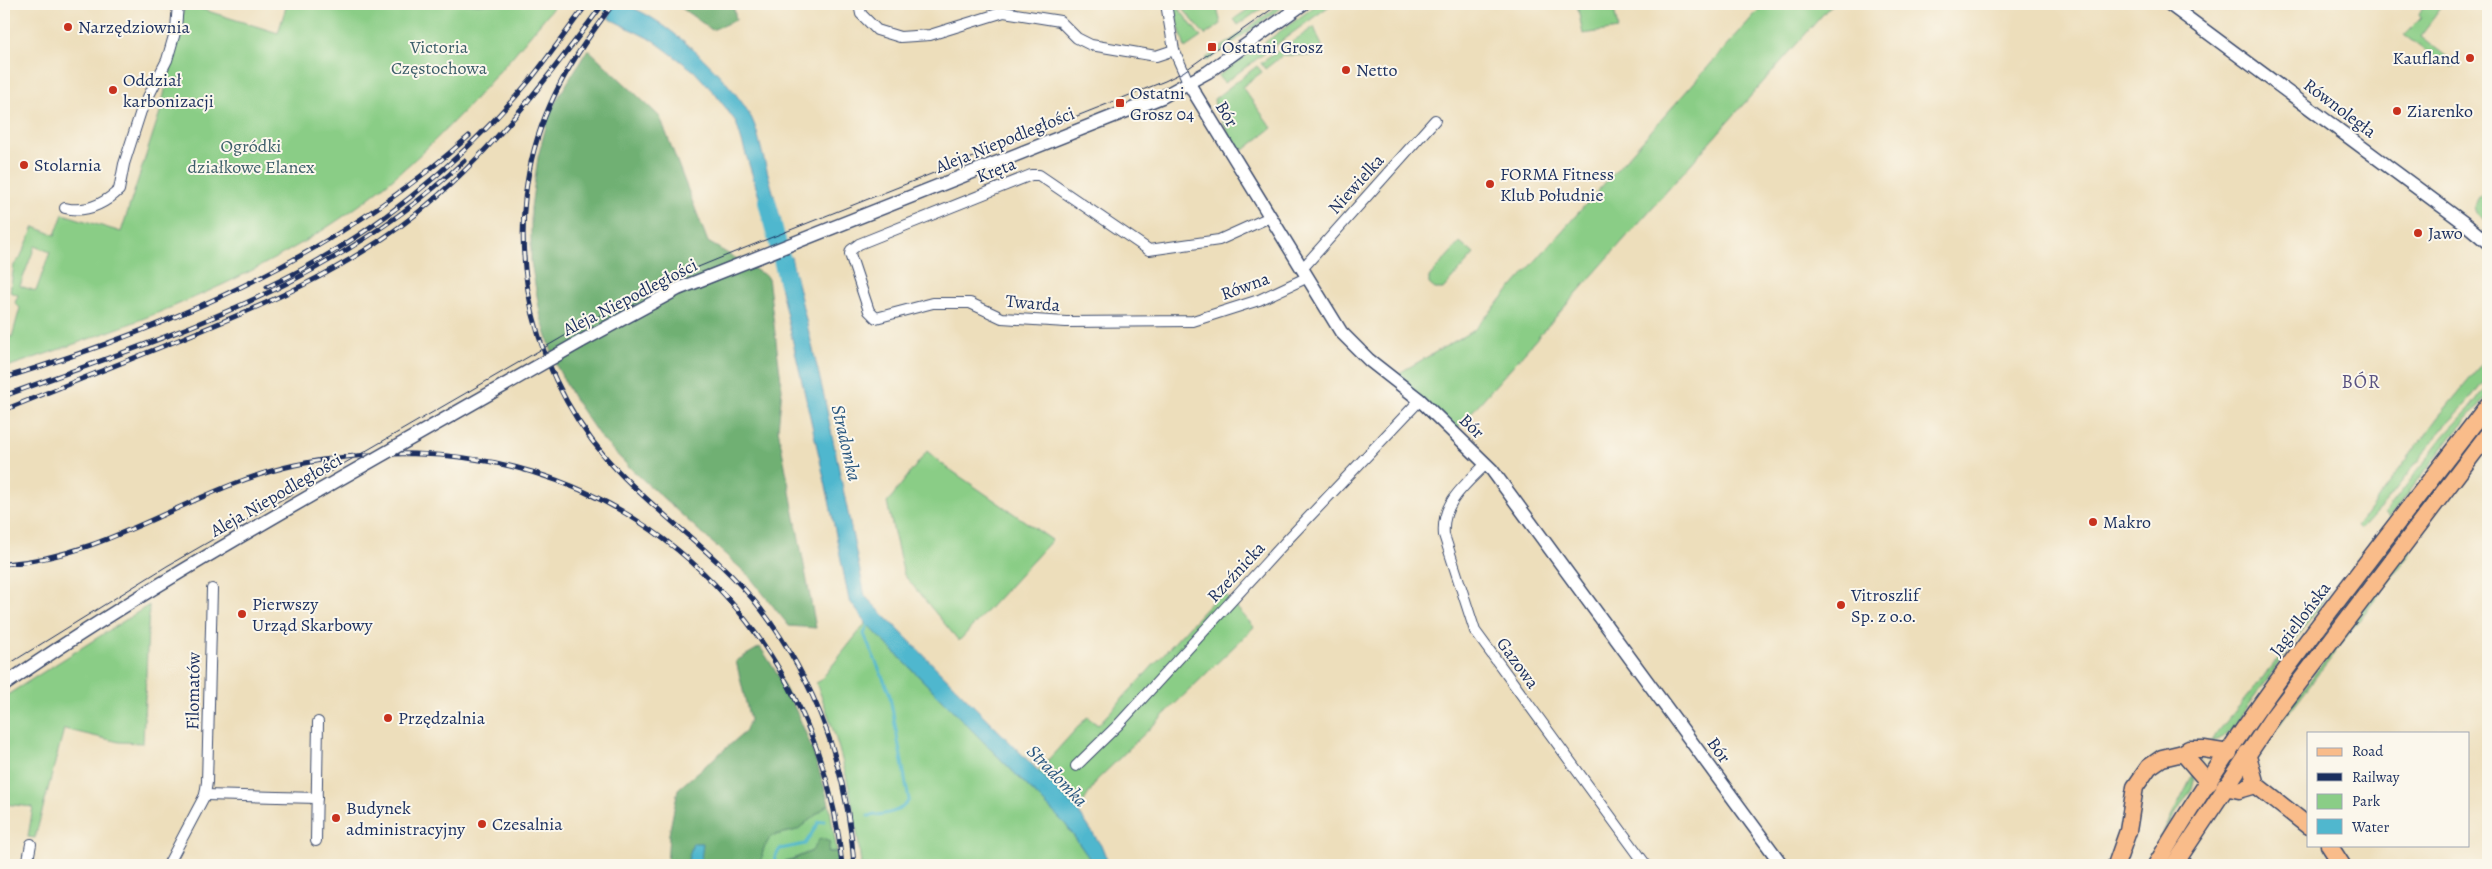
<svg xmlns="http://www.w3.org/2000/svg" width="2492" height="869" viewBox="0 0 2492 869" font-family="Alegreya,serif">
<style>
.green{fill:#8acd86;stroke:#527e72;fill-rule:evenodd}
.forest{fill:#6fb073;stroke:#457068}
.water{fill:#50b7ce;stroke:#367396}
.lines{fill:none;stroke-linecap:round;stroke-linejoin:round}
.stream{stroke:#50b7ce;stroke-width:3}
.river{stroke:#50b7ce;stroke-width:18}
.minor-casing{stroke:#3a496c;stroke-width:12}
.tertiary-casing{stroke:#3a496c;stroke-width:15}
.primary-casing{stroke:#3a496c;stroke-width:19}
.minor{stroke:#fff;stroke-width:10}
.tertiary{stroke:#fff;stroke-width:12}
.primary{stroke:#f9bc8a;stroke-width:16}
.tram{stroke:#1b2f5e;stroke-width:1}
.rail-casing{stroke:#1b2f5e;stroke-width:5}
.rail{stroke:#fbf7ec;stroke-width:3;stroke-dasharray:9;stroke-linecap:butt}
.tertiary-bridge-casing{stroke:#3a496c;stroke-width:15;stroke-linecap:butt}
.tertiary-bridge{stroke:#fff;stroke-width:12}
.poi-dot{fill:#c8321e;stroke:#fbf7ec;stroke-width:2}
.labels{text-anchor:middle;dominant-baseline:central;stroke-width:4;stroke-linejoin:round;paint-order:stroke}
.poi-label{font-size:18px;fill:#1b2f5e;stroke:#fbf7ec;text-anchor:start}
.park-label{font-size:18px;fill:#3c5e6a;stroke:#fbf7ec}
.street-label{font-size:18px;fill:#1b2f5e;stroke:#fbf7ec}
.neighbourhood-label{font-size:19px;letter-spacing:1px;fill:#5a5382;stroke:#fbf7ec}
.water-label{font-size:19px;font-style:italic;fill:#2b5880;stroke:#fbf7ec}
</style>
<rect width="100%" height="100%" fill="#fbf7ec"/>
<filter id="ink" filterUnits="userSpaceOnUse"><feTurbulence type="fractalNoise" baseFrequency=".02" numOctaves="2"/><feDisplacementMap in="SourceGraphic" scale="10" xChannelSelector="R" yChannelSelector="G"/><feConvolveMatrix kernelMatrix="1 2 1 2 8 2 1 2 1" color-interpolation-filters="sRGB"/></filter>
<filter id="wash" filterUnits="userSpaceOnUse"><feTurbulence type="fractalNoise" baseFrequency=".0096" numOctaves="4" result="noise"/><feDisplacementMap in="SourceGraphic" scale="20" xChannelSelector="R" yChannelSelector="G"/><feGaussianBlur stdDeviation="1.12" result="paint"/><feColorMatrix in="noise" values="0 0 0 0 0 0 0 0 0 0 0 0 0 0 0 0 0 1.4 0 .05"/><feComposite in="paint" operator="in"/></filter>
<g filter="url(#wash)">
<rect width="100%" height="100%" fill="#eddebb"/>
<g class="green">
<path d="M185,4l93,29 9,-29h269c-59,72 -120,144 -195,200 -106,78 -234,123 -357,164v-34l8,3 8,-29 -5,-5 3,-8 -8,-3 4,-27 6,-7 14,-31 21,8 8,-21 58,18 39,-120zM35,246l15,6 -14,39 -16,-5z"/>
<path d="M1172,4h3l26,33 -16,11z"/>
<path d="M1179,4h10l1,2 26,-2 5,20 -16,11z"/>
<path d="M1256,4h12l-30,21 -4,-6z"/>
<path d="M1281,4h6l-80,57 -2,-2z"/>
<path d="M1318,4h14l-108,79 -6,-7z"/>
<path d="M1577,4h36l5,25 -35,5z"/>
<path d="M1764,4h68l-377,427 -61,-55 80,-46z"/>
<path d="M2425,4h19l-24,32 35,27 -3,4 -10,-8 -2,3 -36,-27 17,-17 -2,-3z"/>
<path d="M1314,27l8,19 -1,10 -38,-1 -18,14 -4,-6z"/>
<path d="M1257,66l5,6 -20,15 30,41 -28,22 -10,-5 -19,-39 -1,-7z"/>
<path d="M2488,193v30l-12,-10 -2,-6 5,-11z"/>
<path d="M1460,242l14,12 -31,35h-8l-6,-5v-7z"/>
<path d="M2488,357v18l-22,29 -23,24 -57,74 -26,28 -3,-3 81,-110z"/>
<path d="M2488,384v11l-36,41 -62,81 -5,-4 60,-78 25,-27z"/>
<path d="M2488,413v13l-81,105 -6,-5z"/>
<path d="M927,451l15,13 110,76 -93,101 -55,-66 -17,-72z"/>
<path d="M2407,548l4,3 -2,4 -123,161 -27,36 -4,9v-6z"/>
<path d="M2370,571l-42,56 -161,238h-5l98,-149z"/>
<path d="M2331,590l-100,140 -11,10 -9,3 6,-10 65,-79c12,-24 29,-46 49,-64z"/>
<path d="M1222,591l32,36 -157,153 -19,31 -40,-40 49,-54 11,8z"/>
<path d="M149,605l-6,138 -24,-1 -55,-13 -29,109 -7,-1 5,-30 -29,-3v-107z"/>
<path d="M866,623l200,202 28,40h-233c-6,-63 -21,-123 -45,-182l4,-2z"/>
<path d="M2193,774l1,6 -2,8 -32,50z"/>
<path d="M829,804l8,48 -25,-1 -27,11 -1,3h-23l2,-15 8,-14 26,-6z"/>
</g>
<g class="forest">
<path d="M676,4h57l3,16 -24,10z"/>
<path d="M588,49l72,68 48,125 60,35 14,112 -4,40 38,199 -27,-2 -40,-50 -120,-109 -28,-29 -28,-41 -17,-32 -15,-47 -10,-56v-54l7,-51 12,-46z"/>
<path d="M760,647c33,48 54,101 69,157l-32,26 -26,6 -8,14 -2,15h-94l2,-31 9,-45 67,-57 5,-12 -14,-59z"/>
<path d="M820,838l10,4 -2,10h9l1,13h-54l1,-2 27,-12z"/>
</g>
<g class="water">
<path d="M619,4c40,6 115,78 133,115 5,10 7,22 10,33 6,23 13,46 19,69l-13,5 -32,-104 -20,-27 -22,-24 -40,-30 -46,-23z"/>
<path d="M791,257l33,139 41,200 213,215 24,36 7,18h-15l-28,-40 -200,-202 -17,-23 -21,-105 -53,-231z"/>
<path d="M693,843h10l-2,17 -5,5 -9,-2z"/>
</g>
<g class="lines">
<g class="stream">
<path d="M868,816c15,-2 32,-2 41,-16l-20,-108 -25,-58 5,-12"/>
<path d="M774,865l1,-8 5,-8 25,-5 14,-22 5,-1"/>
</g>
<g class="river">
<path d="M610,4l26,17"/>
<path d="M767,202l21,81"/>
</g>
</g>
</g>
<g filter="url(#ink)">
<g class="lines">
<defs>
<g id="minor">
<path d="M859,4l2,10 16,16 23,7 30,-2 74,-23 56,9 17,17 14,7 65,11 18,-6"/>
<path d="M1166,4l8,46 15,34"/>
<path d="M65,208c21,5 39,-4 54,-18l5,-26 17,-53 26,-51 9,-31 2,-25"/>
<path d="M1270,217l-51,23 -70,10 -110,-75h-8l-172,69 -8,6 -1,4 19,57 7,7 57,-15h37l32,15 64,4 127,-1 66,-21 47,-22"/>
<path d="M1302,269l133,-149"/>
<path d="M1486,464c-21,21 -45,39 -42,71l31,96 171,234"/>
<path d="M1076,766l42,-41 171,-187 131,-138"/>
<path d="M205,795l112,3"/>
<path d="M316,841l2,-119"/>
<path d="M27,865l4,-21"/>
<path d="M168,865l37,-70 2,-13 5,-193"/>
</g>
<g id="tertiary">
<path d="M2169,4l294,218 25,21"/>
<path d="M1189,84l152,248 28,28 51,40 72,70 290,395"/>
<path d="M580,342l98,-53 484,-192 46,-25 95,-68"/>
<path d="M4,685c101,-70 207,-132 313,-193"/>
</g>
<g id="primary">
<path d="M2183,753l26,30"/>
<path d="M2247,753l9,32 52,41"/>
<path d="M2224,787l15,3 17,-5"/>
<path d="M2329,845l13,20"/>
<path d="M2116,865l12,-34 7,-44 14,-20 13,-9 21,-5 6,-4h15l25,4"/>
<path d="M2156,865c96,-163 218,-310 332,-460"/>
<path d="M2174,865l99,-148 215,-283"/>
</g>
</defs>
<use href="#minor" class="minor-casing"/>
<use href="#tertiary" class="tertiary-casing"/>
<use href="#primary" class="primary-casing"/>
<use href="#minor" class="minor"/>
<use href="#tertiary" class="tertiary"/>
<use href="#primary" class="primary"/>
<path class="tram" d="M4,667l163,-101 451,-261 46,-24 71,-29 430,-171 18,-9 96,-68"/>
<defs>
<g id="rail">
<path d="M613,4c-24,32 -47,64 -63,101 -52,116 -26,259 57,354 47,54 108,91 153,149 57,74 88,164 94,257"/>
<path d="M267,287c101,-47 192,-122 263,-207 20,-25 38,-51 57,-76"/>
<path d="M4,378c170,-52 331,-122 465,-242"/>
<path d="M4,396c166,-61 328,-110 460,-235"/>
<path d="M4,410c57,-23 114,-46 172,-69 84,-34 167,-69 239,-126 74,-59 131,-135 188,-211"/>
<path d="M4,564c107,-7 189,-77 291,-99 77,-16 161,-16 237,7 174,52 295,215 310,393"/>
</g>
</defs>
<use href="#rail" class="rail-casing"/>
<use href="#rail" class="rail"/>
<defs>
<path id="tertiary-bridge" d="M317,492l263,-150"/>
</defs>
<use href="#tertiary-bridge" class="tertiary-bridge-casing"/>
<use href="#tertiary-bridge" class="tertiary-bridge"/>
</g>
</g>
<g class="poi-dot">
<circle cx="68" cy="27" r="5"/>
<rect x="1207" y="42" width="10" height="10" rx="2.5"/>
<circle cx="2470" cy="58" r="5"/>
<circle cx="1346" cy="70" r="5"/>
<circle cx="113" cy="90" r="5"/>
<rect x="1115" y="98" width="10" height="10" rx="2.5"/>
<circle cx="2397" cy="111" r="5"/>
<circle cx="24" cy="165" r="5"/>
<circle cx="1490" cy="184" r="5"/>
<circle cx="2418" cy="233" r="5"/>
<circle cx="2093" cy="522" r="5"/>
<circle cx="1841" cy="605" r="5"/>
<circle cx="242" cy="614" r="5"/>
<circle cx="388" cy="718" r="5"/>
<circle cx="336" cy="818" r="5"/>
<circle cx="482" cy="824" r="5"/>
</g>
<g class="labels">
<g class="poi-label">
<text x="78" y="27">Narzędziownia</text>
<text x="1222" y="47">Ostatni Grosz</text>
<text x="2460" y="58" text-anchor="end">Kaufland</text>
<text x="1356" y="70">Netto</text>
<text x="123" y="80">Oddział<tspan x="123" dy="21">karbonizacji</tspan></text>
<text x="1130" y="93">Ostatni<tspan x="1130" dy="21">Grosz 04</tspan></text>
<text x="2407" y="111">Ziarenko</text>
<text x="34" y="165">Stolarnia</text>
<text x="1500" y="174">FORMA Fitness<tspan x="1500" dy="21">Klub Południe</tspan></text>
<text x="2428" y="233">Jawo</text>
<text x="2103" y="522">Makro</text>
<text x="1851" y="595">Vitroszlif<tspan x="1851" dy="21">Sp. z o.o.</tspan></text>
<text x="252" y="604">Pierwszy<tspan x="252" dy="21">Urząd Skarbowy</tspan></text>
<text x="398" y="718">Przędzalnia</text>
<text x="346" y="808">Budynek<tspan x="346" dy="21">administracyjny</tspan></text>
<text x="492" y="824">Czesalnia</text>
</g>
<g class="park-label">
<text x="439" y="47">Victoria<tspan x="439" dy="21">Częstochowa</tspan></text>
<text x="251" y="146">Ogródki<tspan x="251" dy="21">działkowe Elanex</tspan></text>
</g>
<g class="street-label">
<text transform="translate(2340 108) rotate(37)">Równoległa</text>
<text transform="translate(1227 114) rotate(59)">Bór</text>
<text transform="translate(1005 140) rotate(-22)">Aleja Niepodległości</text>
<text transform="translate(996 170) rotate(-21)">Kręta</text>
<text transform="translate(1356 184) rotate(-48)">Niewielka</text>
<text transform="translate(1245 286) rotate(-20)">Równa</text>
<text transform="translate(630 297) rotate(-27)">Aleja Niepodległości</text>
<text transform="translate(1033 303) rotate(5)">Twarda</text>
<text transform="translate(1472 426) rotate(44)">Bór</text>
<text transform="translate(276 495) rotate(-30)">Aleja Niepodległości</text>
<text transform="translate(1236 572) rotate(-47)">Rzeźnicka</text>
<text transform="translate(2300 619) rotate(-53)">Jagiellońska</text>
<text transform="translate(1518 663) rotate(54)">Gazowa</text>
<text transform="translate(193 691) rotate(-89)">Filomatów</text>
<text transform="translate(1719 750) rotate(54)">Bór</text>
</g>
<g class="neighbourhood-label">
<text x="2361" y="382">BÓR</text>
</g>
<g class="water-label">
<text transform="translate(846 443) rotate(77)">Stradomka</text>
<text transform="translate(1057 776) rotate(46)">Stradomka</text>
</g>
</g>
<rect width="2492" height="869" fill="none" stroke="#fbf7ec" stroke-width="20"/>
<rect x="2307" y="732" width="162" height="115" fill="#fbf7ec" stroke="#a1a7b3"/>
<rect x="2317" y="748" width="25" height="8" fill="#f9bc8a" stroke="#a1a7b3"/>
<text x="2352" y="756" font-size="15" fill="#1b2f5e">Road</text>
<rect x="2317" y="773" width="25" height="8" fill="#1b2f5e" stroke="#a1a7b3"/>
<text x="2352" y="782" font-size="15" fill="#1b2f5e">Railway</text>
<rect x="2317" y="794" width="25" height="15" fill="#8acd86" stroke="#a1a7b3"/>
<text x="2352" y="806" font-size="15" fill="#1b2f5e">Park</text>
<rect x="2317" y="819" width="25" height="15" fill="#50b7ce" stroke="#a1a7b3"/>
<text x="2352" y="832" font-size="15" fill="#1b2f5e">Water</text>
</svg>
